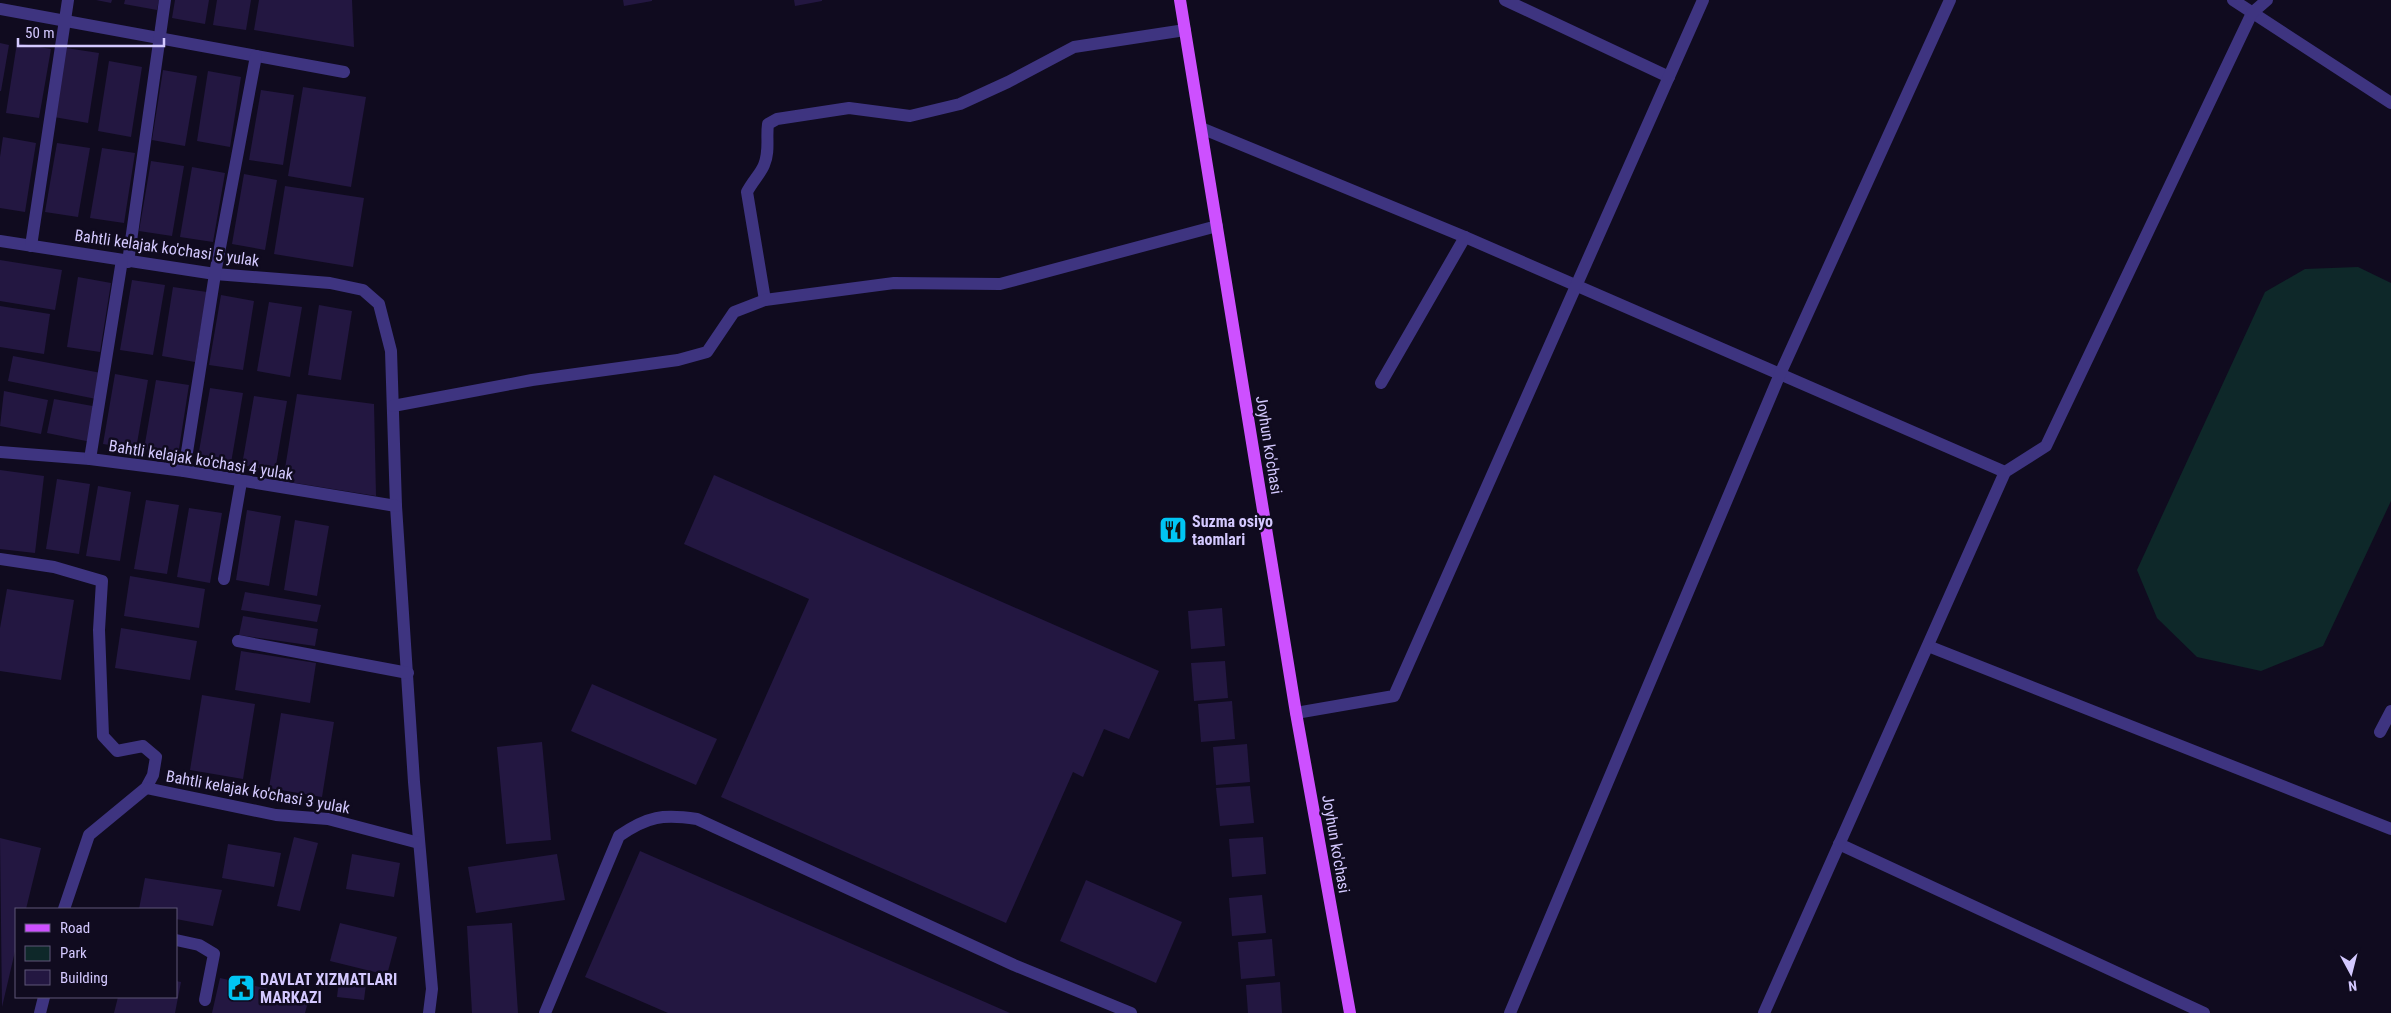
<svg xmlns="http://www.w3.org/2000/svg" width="2391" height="1013" viewBox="0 0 2391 1013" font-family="'Roboto Condensed',sans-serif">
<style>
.green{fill:#0e2829}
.building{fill:#231741}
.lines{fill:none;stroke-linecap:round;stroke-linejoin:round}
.minor{stroke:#3e3480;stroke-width:12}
.major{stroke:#cd50ff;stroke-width:12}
.labels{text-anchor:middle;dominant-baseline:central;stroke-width:5;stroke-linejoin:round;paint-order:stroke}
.street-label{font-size:16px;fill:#d4c9ff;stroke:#100b1f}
.poi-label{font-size:16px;font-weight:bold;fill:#d4c9ff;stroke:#100b1f;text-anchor:start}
</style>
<rect width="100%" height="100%" fill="#100b1f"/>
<path class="green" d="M2358,267l33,16v218l-68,145 -62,25 -64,-14 -40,-39 -20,-48 128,-278 40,-23z"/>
<g class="building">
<path d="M96,0h16l-1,3z"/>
<path d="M125,0h34l-2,10 -33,-6z"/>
<path d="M175,0h34l-4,24 -33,-6z"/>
<path d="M217,0h34l-5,30 -33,-5z"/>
<path d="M259,0h93l2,47 -100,-17z"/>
<path d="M623,0h29v1l-28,5z"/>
<path d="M794,0h28v1l-27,5z"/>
<path d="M0,43l9,2 -8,46h-1z"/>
<path d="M17,43l34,6 -12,69 -33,-5z"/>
<path d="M66,48l33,5 -11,70 -34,-6z"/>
<path d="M109,61l33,6 -11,70 -33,-6z"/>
<path d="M163,70l34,6 -12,70 -33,-6z"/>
<path d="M208,71l33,6 -11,70 -33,-6z"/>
<path d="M303,87l63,10 -15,90 -63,-11z"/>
<path d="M261,90l33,5 -11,70 -34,-5z"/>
<path d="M3,137l33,6 -11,69 -25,-4v-51z"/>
<path d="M57,143l33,5 -12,69 -33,-5z"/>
<path d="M102,148l33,5 -11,70 -34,-5z"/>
<path d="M151,161l33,5 -12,70 -33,-5z"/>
<path d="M192,167l33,6 -12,69 -33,-5z"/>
<path d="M244,174l33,6 -12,70 -33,-6z"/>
<path d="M285,186l79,12 -11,69 -79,-13z"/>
<path d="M0,260l62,10 -7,40 -55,-9z"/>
<path d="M78,277l33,6 -11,69 -33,-5z"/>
<path d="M132,280l33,5 -12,70 -33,-5z"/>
<path d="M173,287l34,5 -12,70 -33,-6z"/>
<path d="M221,295l33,6 -11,69 -34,-5z"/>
<path d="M269,302l33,5 -12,70 -33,-6z"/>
<path d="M319,305l33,6 -11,69 -33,-5z"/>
<path d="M0,306l50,8 -6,40 -44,-7z"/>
<path d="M13,356l88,17 -5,26 -88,-18z"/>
<path d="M115,374l33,6 -12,69 -33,-5z"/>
<path d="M156,380l33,5 -11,70 -34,-6z"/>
<path d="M210,388l33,5 -12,70 -33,-6z"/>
<path d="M4,391l44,9 -7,34 -41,-8z"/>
<path d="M297,394l77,10 2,92 -93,-15z"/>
<path d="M254,396l33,5 -12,70 -33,-6z"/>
<path d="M54,399l44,8 -7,35 -44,-9z"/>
<path d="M0,470l44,6 -9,77 -35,-4z"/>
<path d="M714,475l445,196 -30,68 -25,-10 -21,48 -10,-5 -67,151 -285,-126 88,-198 -125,-55z"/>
<path d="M57,479l33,5 -11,70 -33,-5z"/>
<path d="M98,486l33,6 -11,69 -34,-5z"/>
<path d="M146,500l33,5 -12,69 -33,-5z"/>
<path d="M189,508l33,5 -12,70 -33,-6z"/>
<path d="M247,510l34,6 -12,70 -33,-6z"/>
<path d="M295,520l34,6 -12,70 -33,-6z"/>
<path d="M130,576l75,13 -6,39 -75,-12z"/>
<path d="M7,589l67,11 -13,80 -61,-9v-43z"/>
<path d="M245,592l76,13 -4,17 -76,-12z"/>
<path d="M1222,608l3,38 -34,3 -3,-38z"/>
<path d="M243,616l75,13 -3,17 -76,-11z"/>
<path d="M121,628l76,13 -7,39 -75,-12z"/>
<path d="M241,651l75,12 -6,40 -75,-13z"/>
<path d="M1225,661l3,37 -34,3 -3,-38z"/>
<path d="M592,684l125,55 -21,46 -125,-54z"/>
<path d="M202,695l53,9 -12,75 -53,-9z"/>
<path d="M1232,701l3,38 -34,3 -3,-38z"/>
<path d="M281,713l53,9 -12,75 -53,-9z"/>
<path d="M542,742l9,98 -45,4 -9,-97z"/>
<path d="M1247,744l3,38 -34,3 -3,-38z"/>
<path d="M1250,786l4,37 -34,3 -4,-38z"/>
<path d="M294,837l24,6 -18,68 -23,-5z"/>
<path d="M1263,837l3,37 -34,3 -3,-38z"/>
<path d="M0,838l41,10 -15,61h-10v38l-14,60z"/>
<path d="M228,844l53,9 -7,34 -52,-9z"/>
<path d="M640,851l370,162h-342l-83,-36z"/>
<path d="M352,854l48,9 -6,34 -48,-8z"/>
<path d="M557,854l8,46 -89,13 -8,-46z"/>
<path d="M145,878l77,12 -9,36 -37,-7v-10h-37z"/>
<path d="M1086,880l96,42 -26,61 -96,-42z"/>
<path d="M1262,895l4,38 -34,3 -3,-38z"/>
<path d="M340,923l57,14 -10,38 -57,-14z"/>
<path d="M512,923l6,90h-46l-5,-87z"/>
<path d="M1272,939l3,37 -34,3 -3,-37z"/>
<path d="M220,978l89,20 -4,15h-93z"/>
<path d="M176,981l5,1 -6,31h-61l4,-16h58z"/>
<path d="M339,981l27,3 -2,16 -27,-3z"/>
<path d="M1280,982l2,31h-34l-2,-28z"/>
</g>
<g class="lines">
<g class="minor">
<path d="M1505,0l164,77"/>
<path d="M2233,0l158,103"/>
<path d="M0,9l344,63"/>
<path d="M1201,128l264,109 540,235"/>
<path d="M0,241l215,33 115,9 33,7 16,14 12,47 5,155 18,276 18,207 -3,24"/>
<path d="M31,246l37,-246"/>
<path d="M128,262l37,-262"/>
<path d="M765,300l-18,-108c5,-10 14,-19 17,-27 6,-14 2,-27 4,-41l9,-5 72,-11 61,8 50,-12 48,-22 66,-35 111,-17"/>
<path d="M1381,383l84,-146"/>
<path d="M393,406l139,-26 146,-20 29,-8 27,-40 31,-12 129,-17 106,1 217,-58"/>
<path d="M0,452l90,7 94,12 212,35"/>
<path d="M90,459l32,-199"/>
<path d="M184,471l31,-197 41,-218"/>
<path d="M0,559l54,8 48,14 -3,49 4,106 14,15 26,-5 13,11 -3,18 -7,13 -57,47 -25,74"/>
<path d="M224,579l17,-97"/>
<path d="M238,641l170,32"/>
<path d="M1928,646l463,183"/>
<path d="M1296,713l98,-17 309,-696"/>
<path d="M2380,732l11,-21"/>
<path d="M146,788l130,27 52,4 91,24"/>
<path d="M1839,844l365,169"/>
<path d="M176,940l23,5 15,9 -9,46"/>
<path d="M40,1013l4,-16"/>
<path d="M545,1013l74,-177c29,-20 44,-22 78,-17l317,146 117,48"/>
<path d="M1510,1013l270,-639 170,-374"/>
<path d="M1764,1013l241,-541 41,-26 206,-433 15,-13"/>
</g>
<path class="major" d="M1180,0l116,713 54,300"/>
</g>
<defs>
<symbol id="restaurant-square" viewBox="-11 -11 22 22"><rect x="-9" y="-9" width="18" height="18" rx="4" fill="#00c6f4" stroke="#100b1f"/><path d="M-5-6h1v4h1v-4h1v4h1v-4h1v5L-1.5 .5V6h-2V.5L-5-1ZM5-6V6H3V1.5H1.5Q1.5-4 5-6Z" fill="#111"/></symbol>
<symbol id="civic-square" viewBox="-11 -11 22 22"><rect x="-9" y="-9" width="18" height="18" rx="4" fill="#00c6f4" stroke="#100b1f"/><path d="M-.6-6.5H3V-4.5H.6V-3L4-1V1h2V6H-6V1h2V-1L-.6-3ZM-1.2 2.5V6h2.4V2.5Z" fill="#111"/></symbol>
</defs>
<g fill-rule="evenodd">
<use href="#restaurant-square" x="1157" y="514" width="32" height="32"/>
<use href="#civic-square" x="225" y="972" width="32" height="32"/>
</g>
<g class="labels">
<g class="street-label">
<text transform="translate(167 248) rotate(8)">Bahtli kelajak ko'chasi 5 yulak</text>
<text transform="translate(1269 445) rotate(81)">Joyhun ko'chasi</text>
<text transform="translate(201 460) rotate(9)">Bahtli kelajak ko'chasi 4 yulak</text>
<text transform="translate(258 792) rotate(10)">Bahtli kelajak ko'chasi 3 yulak</text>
<text transform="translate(1336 844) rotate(80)">Joyhun ko'chasi</text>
</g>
<g class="poi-label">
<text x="1192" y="521">Suzma osiyo<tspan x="1192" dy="18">taomlari</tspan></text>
<text x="260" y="979">DAVLAT XIZMATLARI<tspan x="260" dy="18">MARKAZI</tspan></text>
</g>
</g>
<rect x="15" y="908" width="162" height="90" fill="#100b1f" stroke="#5e5779"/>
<rect x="25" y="924" width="25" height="8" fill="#cd50ff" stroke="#5e5779"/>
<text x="60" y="933" font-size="15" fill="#d4c9ff">Road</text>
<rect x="25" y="946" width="25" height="15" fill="#0e2829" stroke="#5e5779"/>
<text x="60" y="958" font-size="15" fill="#d4c9ff">Park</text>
<rect x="25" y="970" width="25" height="15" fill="#231741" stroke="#5e5779"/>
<text x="60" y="983" font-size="15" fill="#d4c9ff">Building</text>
<g transform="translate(2351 973) rotate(173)" stroke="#100b1f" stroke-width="4" paint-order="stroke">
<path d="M0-4L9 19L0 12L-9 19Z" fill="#d4c9ff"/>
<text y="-8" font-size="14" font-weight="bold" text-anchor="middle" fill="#d4c9ff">N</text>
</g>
<path d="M18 38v8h146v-8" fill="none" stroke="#d4c9ff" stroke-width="2.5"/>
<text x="25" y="38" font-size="15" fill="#d4c9ff" stroke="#100b1f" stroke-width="4" paint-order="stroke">50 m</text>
</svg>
